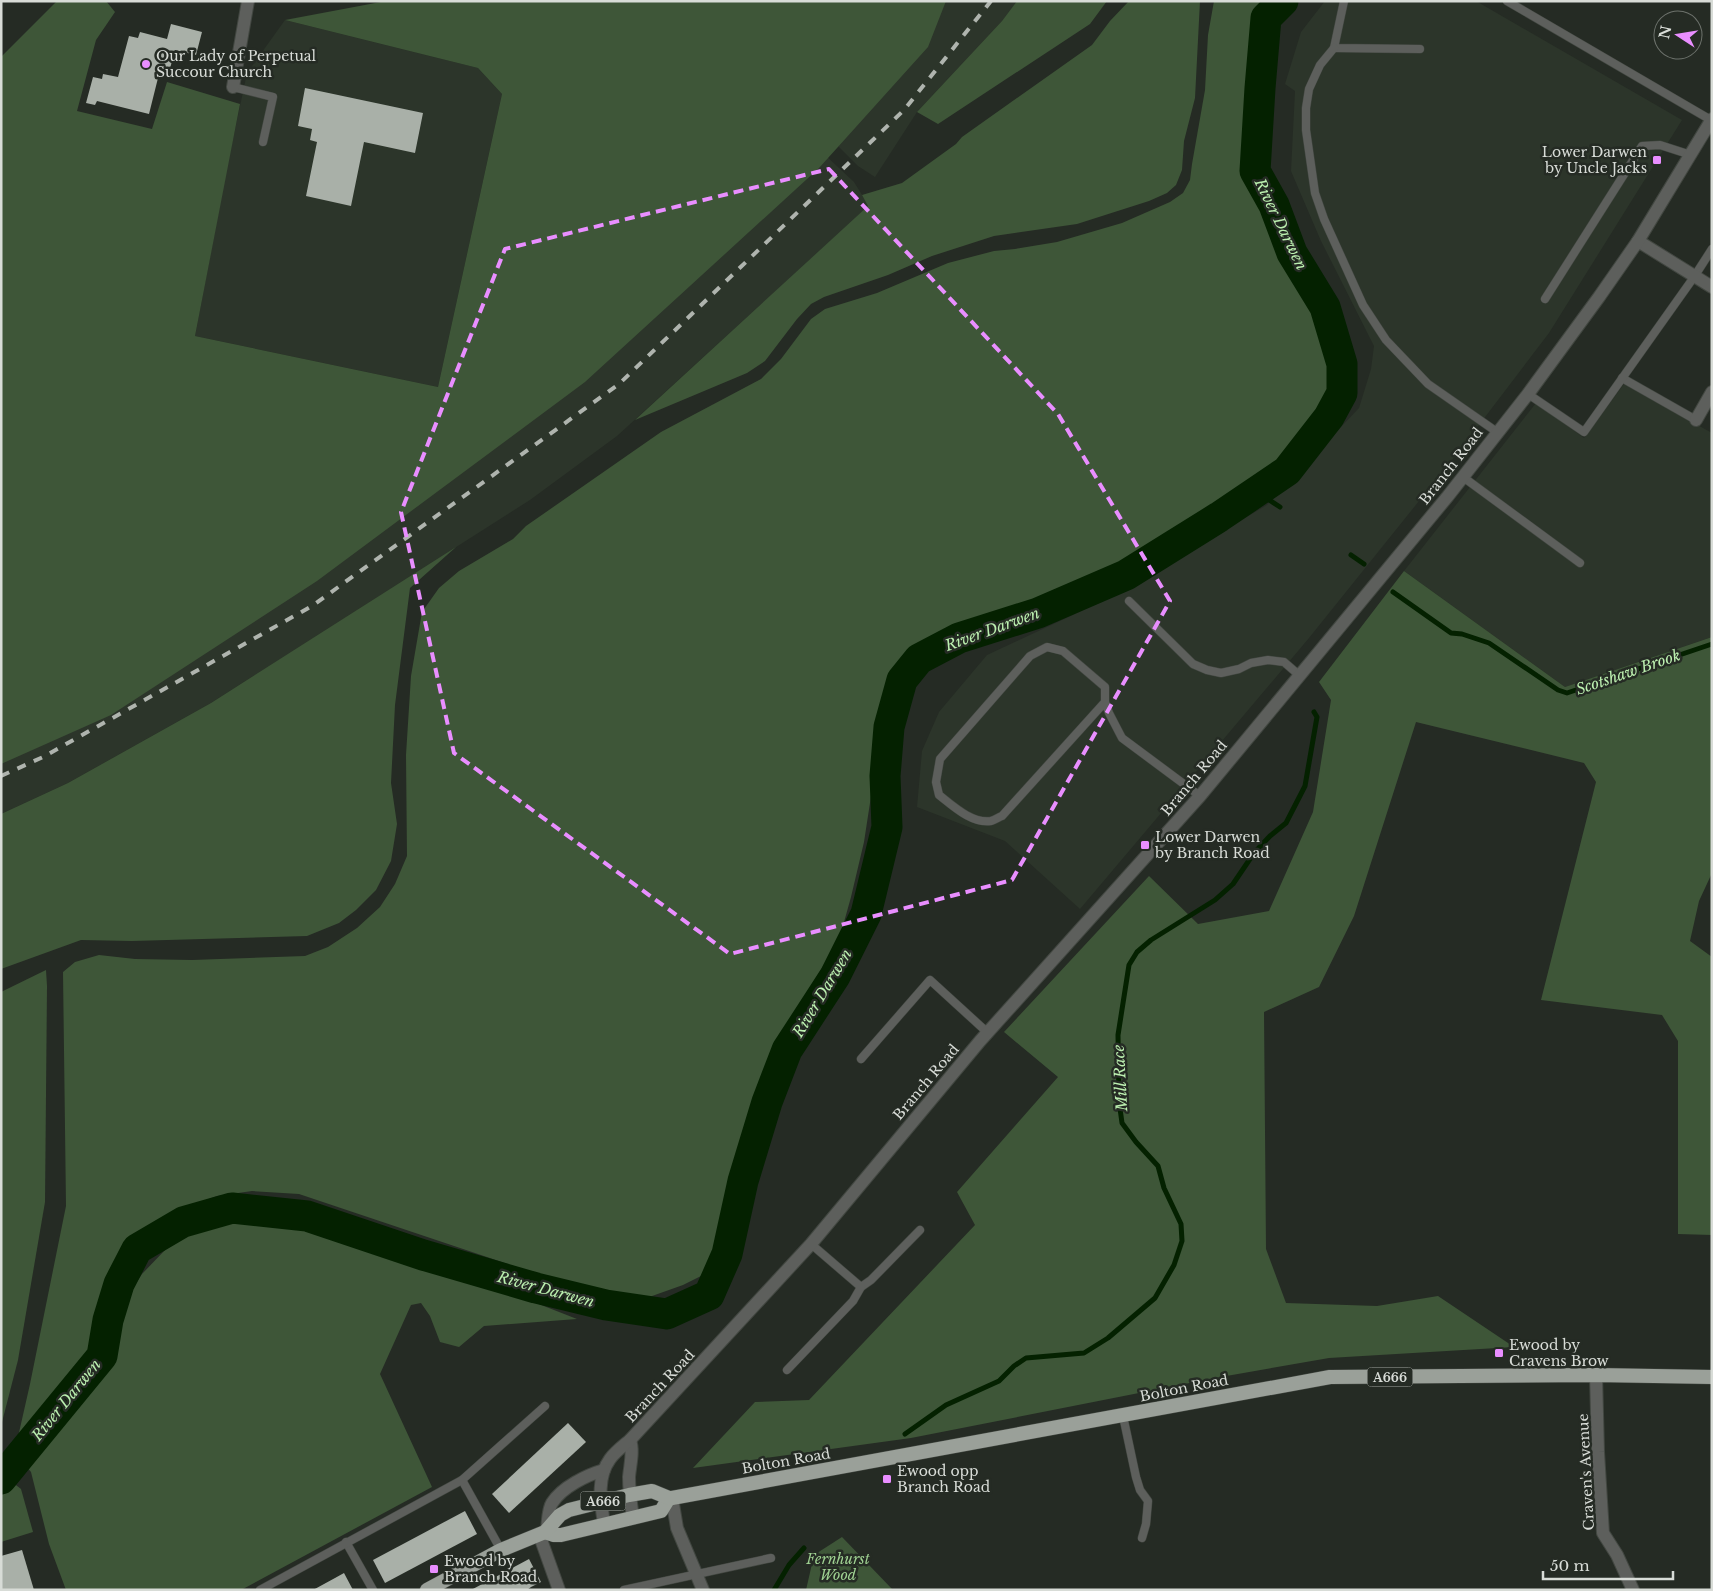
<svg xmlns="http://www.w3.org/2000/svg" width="1713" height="1591" viewBox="0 0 1713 1591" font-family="'Libre Baskerville',serif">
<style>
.built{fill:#2c352a}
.green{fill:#3e5638}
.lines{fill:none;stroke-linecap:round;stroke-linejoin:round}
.stream{stroke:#042100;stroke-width:5}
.river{stroke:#042100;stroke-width:31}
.building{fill:#a9b0a8}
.service-casing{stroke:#424741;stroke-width:9}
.minor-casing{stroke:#424741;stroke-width:14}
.tertiary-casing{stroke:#424741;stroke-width:14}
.trunk-casing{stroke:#424741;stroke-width:15}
.service{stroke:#5d5f5c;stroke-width:8}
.minor{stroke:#5d5f5c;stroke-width:12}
.tertiary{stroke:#5d5f5c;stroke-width:12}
.trunk{stroke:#9aa099;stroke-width:14}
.rail{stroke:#afb4ae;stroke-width:4;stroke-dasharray:9 9;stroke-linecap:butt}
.marked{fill:none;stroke:#e98eff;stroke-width:4;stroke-dasharray:10 6;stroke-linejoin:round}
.poi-dot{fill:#e98eff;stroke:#252b24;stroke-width:2}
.labels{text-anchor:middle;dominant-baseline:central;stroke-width:5;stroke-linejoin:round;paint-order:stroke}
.shield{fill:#252b24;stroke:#a2a7a1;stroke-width:1}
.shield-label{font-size:12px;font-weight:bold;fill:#d8dcd7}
.poi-label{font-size:14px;fill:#d8dcd7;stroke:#252b24;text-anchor:start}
.street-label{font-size:14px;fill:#d8dcd7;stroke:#252b24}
.park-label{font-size:14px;font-style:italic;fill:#9fd192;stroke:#252b24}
.water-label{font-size:15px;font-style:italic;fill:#bcf0b0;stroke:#252b24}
</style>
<rect width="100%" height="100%" fill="#252b24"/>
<g class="built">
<path d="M933,1h84l-15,20 -85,91 -42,65 -17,-11 -34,-34z"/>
<path d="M1325,1h151l206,119 -133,213 -89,117 -151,188 -229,271 -75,-68 -88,-34 5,-56 17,-39 48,-57 120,-56 160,-94 92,-97 12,-39 3,-23 -53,-105 -30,-70 4,-80 -10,-7 16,-52z"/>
<path d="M285,20l193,48 24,26 -64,293 -243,-51 32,-169 20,-94z"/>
<path d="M823,153l31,29 15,24 -252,230 -87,64 -319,203 -143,80 -67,31v-68z"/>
<path d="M1624,384l88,49v204l-147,50 -161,-116 132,-168 48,35z"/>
</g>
<g class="green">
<path d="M57,1h49l9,11 -19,28 -19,71 75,18 15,-47 73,22 -45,232 243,51 64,-293 -24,-26 -193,-48 101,-19h560l-18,46 -109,121 -234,214 -268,199 -206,134 -110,49v-707z"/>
<path d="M1017,1h90l-17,23 -152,100 -21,-12 85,-91z"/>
<path d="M1129,1h71l-5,97 -11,43 -2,29 -6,15 -9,8 -18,8 -72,23 -83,12 -62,20 -44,19 -64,22 -13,7 -14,15 -32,42 -18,12 -112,47 233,-214 -6,-11 40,-12 54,-39 6,-7 130,-92 18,-24z"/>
<path d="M1214,1h62l-14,14 -13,157 16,30 15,35 39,74 17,61 -3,23 -13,28 -28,28 -175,120 -149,55 -45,22 -23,25 -15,32 -21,137 -13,55 -12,43 -69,113 -20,55 -24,106 -19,59 -24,12 -45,16 -77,-19 -262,-88 -47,-3 -35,5 -36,13 -48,30 -29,53 -11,29 -2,32 -73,84 12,-53 36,-178 -3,-234 12,-10 24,-7 36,4 57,1 113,-4 23,-9 29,-19 23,-21 15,-23 12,-28 -1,-101 5,-79 11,-64 17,-24 20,-17 54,-32 13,-13 135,-94 100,-53 20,-20 30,-40 14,-10 52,-16 71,-30 46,-12 21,-2 42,-7 65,-19 48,-21 13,-9 7,-13 2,-16 13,-74 3,-55z"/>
<path d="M456,547l-46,41 -15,117 -4,78 6,41 -6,37 -15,29 -20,20 -17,13 -32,13 -175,5 -51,-1 -80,29v-155l67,-31 143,-80z"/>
<path d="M1404,571l161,116 147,-50v236l-13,28 -9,40 22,16v278l-34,-1v-193l-16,-26 -121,-15 55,-218 -12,-19 -168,-41 -62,194 -35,71 -55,25 2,237 20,54 91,3 61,-10 76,51 -185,11 -114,20 -304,60 -218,30 62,-66 54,-2 166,-175 -18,-33 101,-115 -54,-45 145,-156 49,48 71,-13 44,-99 18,-112 -12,-18z"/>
<path d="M46,970l1,16 -2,216 -27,158 -17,66v-434z"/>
<path d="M225,1224h68l47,12 151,47 40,18 46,18 -93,7 -25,21 -19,-5 -10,-26 -9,-13 -10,2 -31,69 52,113 -191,103h-175l-17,-46 -18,-72 -5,-6 84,-109 13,-54 19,-29 24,-25 28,-18z"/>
<path d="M12,1482l9,7 12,43 -32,10v-48z"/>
<path d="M842,1537l51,53h-87l8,-35z"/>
</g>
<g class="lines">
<g class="stream">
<path d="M1257,492l23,15"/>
<path d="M1351,555l13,9"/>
<path d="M1393,592l58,41 11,1 27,9 69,47 9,3 145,-49"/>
<path d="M905,1434l41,-29 53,-24 15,-15 12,-8 58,-5 24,-15 47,-40 19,-33 8,-24 -1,-17 -17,-36 -6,-22 -22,-24 -14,-19 -3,-22 -1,-66 11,-70 8,-13 14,-12 64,-40 18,-16 21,-31 16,-17 16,-13 19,-37 12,-69 -3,-5"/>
<path d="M774,1590l15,-25 15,-17"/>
</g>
<path class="river" d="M1,1479l101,-123 6,-36 11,-36 18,-35 46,-27 49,-14 75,8 116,39 113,33 70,17 61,9 42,-19 18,-41 16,-73 24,-79 20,-52 48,-74 31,-62 21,-87 -2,-51 4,-49 13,-47 17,-21 40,-21 79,-25 88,-38 93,-58 68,-46 42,-54 13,-24v-29l-17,-57 -33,-54 -18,-48 -19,-34 5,-83 6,-70 17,-17"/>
</g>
<g class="building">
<path d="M171,24l31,8 -6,23 -21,-5 -7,26 -9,-2 -10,40 -52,-13 -2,4 -9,-2 7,-26 9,2 1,-5 15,3 11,-41 9,2 2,-6 27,7z"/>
<path d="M305,88l118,25 -8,40 -51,-11 -13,64 -45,-10 11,-54 -7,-2 2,-11 -14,-3z"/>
<path d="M568,1423l18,19 -77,71 -17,-19z"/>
<path d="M465,1511l12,23 -92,49 -12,-23z"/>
<path d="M22,1550l12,40h-33v-34z"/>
<path d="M529,1559l12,23 -10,5 -4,3h-56z"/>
<path d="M344,1573l9,17h-40l22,-12z"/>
</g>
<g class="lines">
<defs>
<g id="service">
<path d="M1344,1l-10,47 86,1"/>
<path d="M1507,1l204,119"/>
<path d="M1334,48l-14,17 -11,24 -3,19v22l9,63 9,26 39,86 23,35 42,44 69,48"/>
<path d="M233,87l40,10 -10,45"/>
<path d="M1545,299l97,-153 18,-1 31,10"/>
<path d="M1622,378l74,42"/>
<path d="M1528,394l56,38 110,-155 18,-28"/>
<path d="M1463,477l117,86"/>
<path d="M1129,601l64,63 14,6 14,3 18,-4 12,-6 17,-3 16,2 15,13"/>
<path d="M1105,702l-103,114c-3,1 -7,4 -11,5 -19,3 -38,-15 -52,-26l-3,-13 4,-23 90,-103 17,-9 16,4 42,36v15l4,11 13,25 78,58"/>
<path d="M861,1059l69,-79 58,53"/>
<path d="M861,1287l10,-7 49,-50"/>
<path d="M787,1370l66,-69 8,-14 -50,-43"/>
<path d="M1123,1416l13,61 4,13 8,11 -2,23 -4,14"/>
<path d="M462,1480l39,70"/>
<path d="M346,1542l27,48"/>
<path d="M260,1590l202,-110 83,-74"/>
<path d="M624,1590l147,-32"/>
</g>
<g id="minor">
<path d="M233,87l15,-86"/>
<path d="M1638,241l74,46"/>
<path d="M1696,420l16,-28"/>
<path d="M1596,1375l2,77 5,81 14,22 16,35"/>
<path d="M672,1498l5,30 26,62"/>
<path d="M539,1534l20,56"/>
</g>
<g id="tertiary">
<path d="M630,1440c4,11 0,25 -1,37 0,14 2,27 4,41"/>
<path d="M604,1524c-3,-21 -8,-46 6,-65 5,-7 13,-13 20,-19l181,-196 169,-203 220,-245 248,-300 80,-102 71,-97 39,-56 74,-122"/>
<path d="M547,1529c1,-7 1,-20 5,-26 10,-16 35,-28 52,-33"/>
</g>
<g id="trunk">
<path d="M545,1532l9,3h7l100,-24 8,-13"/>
<path d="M427,1590l74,-40 44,-18 15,-17 9,-5 60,-15 23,-4 17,7h3l658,-121 266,-2 116,2"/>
</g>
</defs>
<use href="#service" class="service-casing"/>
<use href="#minor" class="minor-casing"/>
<use href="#tertiary" class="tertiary-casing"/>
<use href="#trunk" class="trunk-casing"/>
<use href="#service" class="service"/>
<use href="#minor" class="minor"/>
<use href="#tertiary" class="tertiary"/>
<use href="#trunk" class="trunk"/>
<path class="rail" d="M1,776l42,-19 269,-151 307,-222 285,-274 87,-109"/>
</g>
<path class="marked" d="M829,169l229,245 112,187 -158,279 -282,74 -276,-201 -53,-241 104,-263z"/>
<g class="poi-dot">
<circle cx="146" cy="64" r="5"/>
<rect x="1652" y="155" width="10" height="10" rx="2.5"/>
<rect x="1140" y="840" width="10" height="10" rx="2.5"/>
<rect x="1494" y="1348" width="10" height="10" rx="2.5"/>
<rect x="882" y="1474" width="10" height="10" rx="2.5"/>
<rect x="429" y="1564" width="10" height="10" rx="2.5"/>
</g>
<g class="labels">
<g class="shield">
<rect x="1367.5" y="1367.5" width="45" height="19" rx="4"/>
<rect x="580.5" y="1491.5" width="45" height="19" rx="4"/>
</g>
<g class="shield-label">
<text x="1390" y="1377">A666</text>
<text x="603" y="1501">A666</text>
</g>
<g class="poi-label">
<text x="156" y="56">Our Lady of Perpetual<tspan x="156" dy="16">Succour Church</tspan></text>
<text x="1647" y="152" text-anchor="end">Lower Darwen<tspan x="1647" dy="16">by Uncle Jacks</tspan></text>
<text x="1155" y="837">Lower Darwen<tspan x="1155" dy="16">by Branch Road</tspan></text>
<text x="1509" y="1345">Ewood by<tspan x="1509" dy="16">Cravens Brow</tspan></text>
<text x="897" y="1471">Ewood opp<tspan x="897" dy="16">Branch Road</tspan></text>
<text x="444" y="1561">Ewood by<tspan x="444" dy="16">Branch Road</tspan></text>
</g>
<g class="street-label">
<text transform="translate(1451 466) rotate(-52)">Branch Road</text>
<text transform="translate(1194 778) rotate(-50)">Branch Road</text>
<text transform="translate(926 1082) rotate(-50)">Branch Road</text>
<text transform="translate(660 1386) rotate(-47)">Branch Road</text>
<text transform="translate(1184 1388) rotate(-11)">Bolton Road</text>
<text transform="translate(786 1461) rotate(-10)">Bolton Road</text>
<text transform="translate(1586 1472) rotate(-93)">Craven's Avenue</text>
</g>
<g class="park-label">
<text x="838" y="1559">Fernhurst<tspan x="838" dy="16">Wood</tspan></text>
</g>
<g class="water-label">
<text transform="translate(1281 224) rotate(64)">River Darwen</text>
<text transform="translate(992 629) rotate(-20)">River Darwen</text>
<text transform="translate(1628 672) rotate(-19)">Scotshaw Brook</text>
<text transform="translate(822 993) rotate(-59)">River Darwen</text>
<text transform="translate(1120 1078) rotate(-93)">Mill Race</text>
<text transform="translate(546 1289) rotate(15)">River Darwen</text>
<text transform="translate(66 1400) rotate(-51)">River Darwen</text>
</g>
</g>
<rect width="1713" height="1591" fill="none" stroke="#d8dcd7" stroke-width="5"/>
<g transform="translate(1678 35) rotate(282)"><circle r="24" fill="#252b24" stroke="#6d726c"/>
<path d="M0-4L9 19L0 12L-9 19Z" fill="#e98eff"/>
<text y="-8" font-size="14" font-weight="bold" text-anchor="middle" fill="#d8dcd7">N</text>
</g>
<path d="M1543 1571v8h130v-8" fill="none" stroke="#d8dcd7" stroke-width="2.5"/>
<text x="1550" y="1571" font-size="15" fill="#d8dcd7" stroke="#252b24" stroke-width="4" paint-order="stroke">50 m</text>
</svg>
